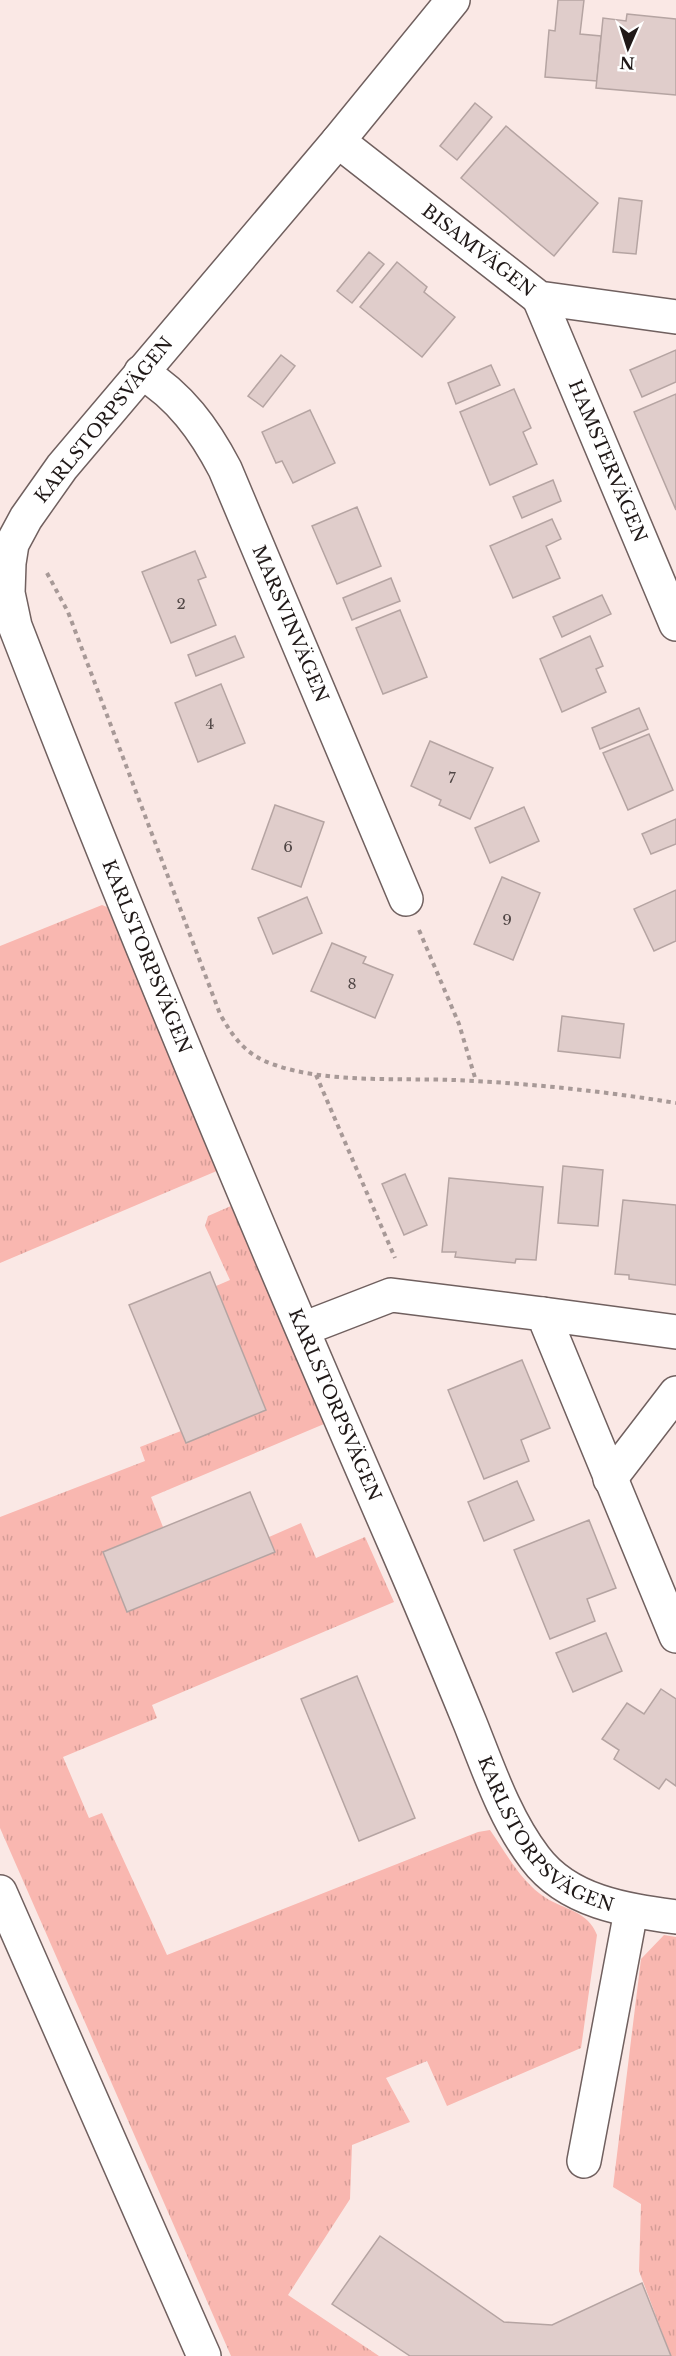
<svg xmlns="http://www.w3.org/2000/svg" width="676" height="2356" viewBox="0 0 676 2356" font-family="'Libre Baskerville',serif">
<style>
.grass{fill:url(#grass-tufts)}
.building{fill:#e0cdcb;stroke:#b5a4a2;stroke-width:1.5}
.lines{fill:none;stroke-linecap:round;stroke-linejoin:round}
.minor-casing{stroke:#70605f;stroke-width:36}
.major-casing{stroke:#70605f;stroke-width:36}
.path{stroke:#a79997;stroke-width:4;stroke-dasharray:4.5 4.5;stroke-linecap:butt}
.minor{stroke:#fff;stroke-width:33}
.major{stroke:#fff;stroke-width:33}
.labels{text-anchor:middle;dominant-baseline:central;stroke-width:6;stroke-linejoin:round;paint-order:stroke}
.number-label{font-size:15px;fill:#504645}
.street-label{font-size:18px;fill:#201918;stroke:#fff}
</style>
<defs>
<pattern id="grass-tufts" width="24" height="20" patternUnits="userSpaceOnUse" patternTransform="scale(1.5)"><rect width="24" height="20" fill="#f9b7b0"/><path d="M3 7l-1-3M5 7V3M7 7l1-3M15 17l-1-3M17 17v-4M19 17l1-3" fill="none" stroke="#d59d97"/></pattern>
</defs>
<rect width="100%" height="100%" fill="#fae8e5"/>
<g class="grass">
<path d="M102,905l5,2 112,263 -219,93v-317z"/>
<path d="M231,1206l93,218 -173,73 12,30 -60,25 24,60 147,-60 -5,-15 32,-14 15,35 49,-21 29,65 -242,103 5,13 -94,39 26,61 13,-5 65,142 311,-123 12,-2c16,23 31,52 56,68 19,12 42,13 51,37l-16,113 -134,58 -20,-45 -41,17 24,44 -58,23 -2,54 -62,96 91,61h-148l-231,-528v-311l145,-56 -5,-14 41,-16 5,11 80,-32 -50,-124 14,-6 -25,-54 3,-10z"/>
<path d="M664,1935l12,2v419h-5l-32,-85 2,-67 -28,-17 28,-228z"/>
</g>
<g class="building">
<path d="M558,0h26l-4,34 21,2 -4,45 -52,-4 4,-47 6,1z"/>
<path d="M627,14l49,5v76l-80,-7 7,-70 23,3z"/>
<path d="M475,103l17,14 -35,43 -17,-14z"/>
<path d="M506,126l92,77 -44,53 -93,-78z"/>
<path d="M619,198l23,3 -6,53 -23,-2z"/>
<path d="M369,252l15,12 -32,39 -15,-12z"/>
<path d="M397,262l30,25 -3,5 31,25 -33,40 -62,-50z"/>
<path d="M676,350v32l-34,15 -12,-27z"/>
<path d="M281,355l14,11 -32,41 -15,-11z"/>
<path d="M491,365l9,20 -44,19 -8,-21z"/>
<path d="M514,389l17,39 -8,4 14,32 -47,21 -30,-73z"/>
<path d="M676,394v116l-42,-98z"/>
<path d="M310,410l25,53 -42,20 -11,-22 -6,2 -14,-31z"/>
<path d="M553,480l8,21 -39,17 -9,-21z"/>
<path d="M357,507l24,59 -44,18 -25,-58z"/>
<path d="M552,519l9,20 -15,7 14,32 -47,20 -23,-52z"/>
<path d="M195,551l11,26 -8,3 18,45 -45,18 -29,-71z"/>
<path d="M391,578l9,23 -48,19 -9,-22z"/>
<path d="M602,595l9,19 -49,23 -9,-20z"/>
<path d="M400,610l27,67 -44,17 -27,-66z"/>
<path d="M235,636l9,21 -48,19 -8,-21z"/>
<path d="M590,636l13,30 -7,3 10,23 -44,20 -22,-53z"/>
<path d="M221,684l24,59 -47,19 -23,-59z"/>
<path d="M639,708l9,21 -48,20 -8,-21z"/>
<path d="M649,734l24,56 -45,20 -25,-57z"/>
<path d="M430,741l63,27 -23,51 -31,-14 2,-5 -30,-14z"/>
<path d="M275,805l49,17 -23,65 -49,-18z"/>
<path d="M524,807l15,34 -49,22 -15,-35z"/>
<path d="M676,819v25l-25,10 -9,-20z"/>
<path d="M502,877l38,16 -27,67 -39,-16z"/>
<path d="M676,890v51l-22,10 -20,-42z"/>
<path d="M307,897l15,36 -49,21 -15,-36z"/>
<path d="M332,943l34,14 -3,6 30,12 -18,43 -64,-27z"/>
<path d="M562,1016l62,8 -4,34 -62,-7z"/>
<path d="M563,1166l40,4 -5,56 -40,-3z"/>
<path d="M405,1174l22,51 -23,10 -22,-51z"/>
<path d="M449,1178l94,9 -7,73 -20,-1 -1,4 -60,-6 1,-5h-14z"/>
<path d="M623,1200l53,5v80l-47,-6v-4l-14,-1z"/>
<path d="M210,1272l56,138 -80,33 -57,-138z"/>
<path d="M522,1360l28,68 -29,12 8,21 -45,18 -36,-89z"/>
<path d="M517,1481l17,39 -50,21 -16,-39z"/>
<path d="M250,1492l25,60 -148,60 -24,-60z"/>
<path d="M589,1520l27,68 -29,11 8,22 -45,18 -36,-89z"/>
<path d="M606,1633l16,38 -49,21 -17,-39z"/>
<path d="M357,1676l58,142 -56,23 -58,-142z"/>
<path d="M661,1689l15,10v87l-10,-7 -7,10 -45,-30 5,-9 -17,-11 25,-36 17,11z"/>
<path d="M380,2236l124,86 48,3 90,-42 29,73h-261l-78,-52z"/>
</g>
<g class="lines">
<defs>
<g id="minor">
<path id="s1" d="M453,0l-115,141 -276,326 -36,51 -14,26 -3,19 -1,30 7,33c119,308 247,613 379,916 26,60 51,120 76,181 18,45 35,96 65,135 33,44 90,52 141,59"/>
<path id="s2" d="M338,141l201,157 137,19"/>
<path id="s3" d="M539,298l137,326"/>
<path id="s4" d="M141,372c39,24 63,57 84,97l181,430"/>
<path d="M543,1314l133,18"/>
<path d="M303,1329l88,-34 152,19 133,322"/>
<path d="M610,1479l66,-86"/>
<path d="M584,2161l47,-250"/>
</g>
<path id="major" d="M0,1892l204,464"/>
</defs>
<use href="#minor" class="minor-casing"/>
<use href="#major" class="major-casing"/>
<g class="path">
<path d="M47,573l21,39 152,402c14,25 27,42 55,51 51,18 123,13 178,15 74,3 150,11 223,23"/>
<path d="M419,930l40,94 17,57"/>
<path d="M316,1075l79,183"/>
</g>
<use href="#minor" class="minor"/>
<use href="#major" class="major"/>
</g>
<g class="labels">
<g class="number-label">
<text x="181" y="603">2</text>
<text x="210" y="723">4</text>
<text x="452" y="777">7</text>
<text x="288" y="846">6</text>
<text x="507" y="919">9</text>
<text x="352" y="983">8</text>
</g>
<g class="street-label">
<text stroke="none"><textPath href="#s2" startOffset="178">BISAMVÄGEN</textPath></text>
<text transform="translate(104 420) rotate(-51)">KARLSTORPSVÄGEN</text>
<text stroke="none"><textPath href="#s3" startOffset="177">HAMSTERVÄGEN</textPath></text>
<text stroke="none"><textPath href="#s4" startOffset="298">MARSVINVÄGEN</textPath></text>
<text stroke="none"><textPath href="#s1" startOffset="1140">KARLSTORPSVÄGEN</textPath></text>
<text stroke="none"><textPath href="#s1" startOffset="1626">KARLSTORPSVÄGEN</textPath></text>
<text stroke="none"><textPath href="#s1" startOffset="2112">KARLSTORPSVÄGEN</textPath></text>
</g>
</g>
<g transform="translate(628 48) rotate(183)" stroke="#ffffff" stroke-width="4.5" paint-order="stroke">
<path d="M0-4.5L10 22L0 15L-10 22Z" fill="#201918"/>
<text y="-9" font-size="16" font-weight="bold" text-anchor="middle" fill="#201918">N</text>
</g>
</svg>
